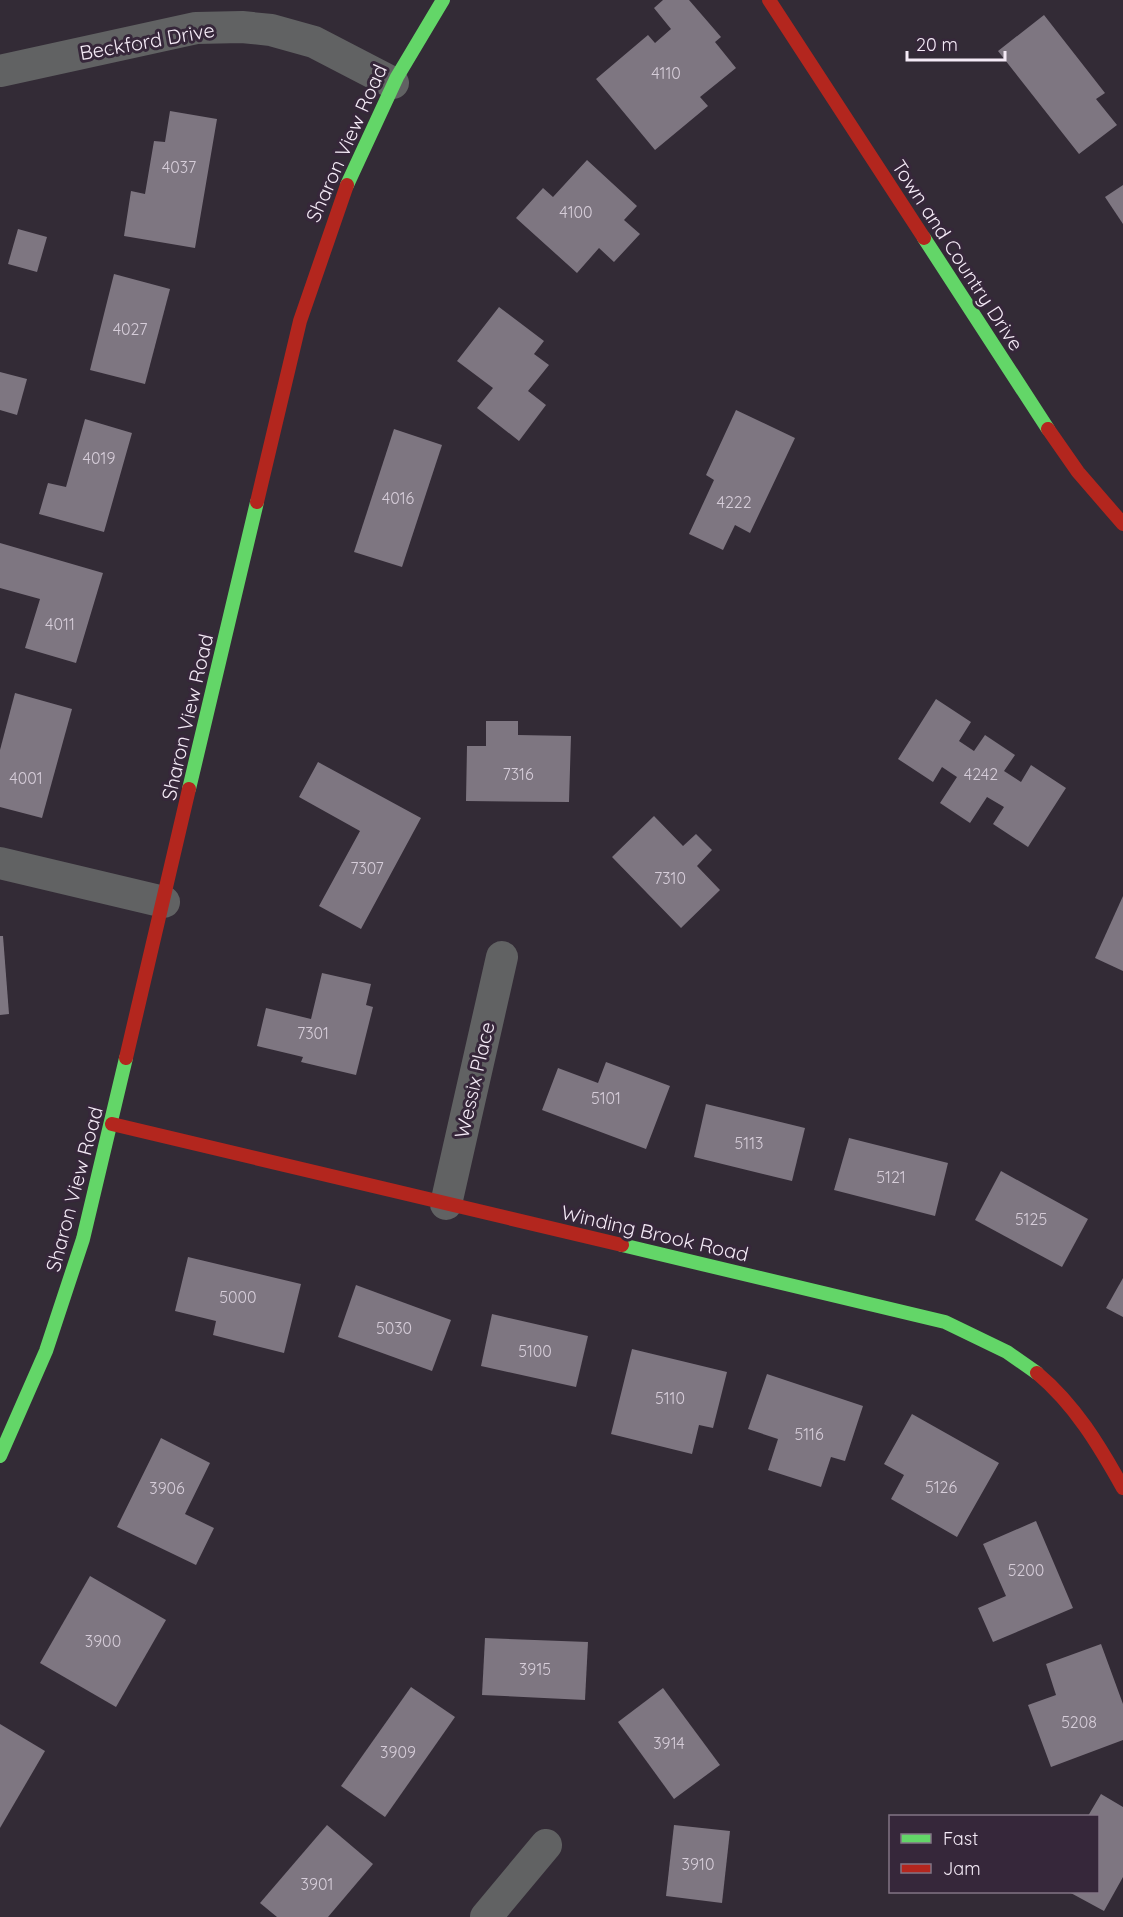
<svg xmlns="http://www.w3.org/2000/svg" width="1123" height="1917" viewBox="0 0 1123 1917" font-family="Quicksand,sans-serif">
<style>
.building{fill:#7e7681}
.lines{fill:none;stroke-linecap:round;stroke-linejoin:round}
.street{stroke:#616263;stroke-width:32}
.fast{stroke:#63d668;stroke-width:14}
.jam{stroke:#b3261e;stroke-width:14}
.labels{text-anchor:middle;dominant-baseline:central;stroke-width:6;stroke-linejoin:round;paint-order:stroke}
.number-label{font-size:16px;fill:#d6cdd9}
.street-label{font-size:20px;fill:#f4eaf6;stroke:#36273a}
</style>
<rect width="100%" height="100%" fill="#332b36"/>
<g class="building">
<path d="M663,0h26l32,37 -6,5 21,26 -36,29 8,9 -53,44 -59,-71 52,-44 7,8 16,-14 -17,-21z"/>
<path d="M1044,15l61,78 -9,6 21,26 -38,29 -81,-103z"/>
<path d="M170,111l47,8 -22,129 -71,-12 7,-45 14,3 9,-53 11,1z"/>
<path d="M587,160l50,46 -13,14 16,14 -26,28 -15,-14 -22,25 -61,-55 27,-30 10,9z"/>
<path d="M1123,185v39l-18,-27z"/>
<path d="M18,229l29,8 -10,35 -29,-8z"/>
<path d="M114,274l56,15 -25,95 -55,-14z"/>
<path d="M499,307l45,34 -10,13 15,11 -21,26 18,14 -27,36 -42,-33 16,-20 -36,-27z"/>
<path d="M0,372l27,7 -10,36 -17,-5z"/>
<path d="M736,410l59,28 -45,95 -15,-8 -12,25 -34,-16 25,-54 -8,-5z"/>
<path d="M85,419l47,14 -28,99 -65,-18 9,-31 18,4z"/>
<path d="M394,429l48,16 -40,122 -48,-15z"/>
<path d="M0,543l103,30 -27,90 -51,-15 15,-49 -40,-11z"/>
<path d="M15,693l57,16 -30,109 -42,-11v-57z"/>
<path d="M936,699l35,23 -12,19 15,10 11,-16 30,20 -11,16 17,11 10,-17 35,23 -38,59 -35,-23 11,-17 -17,-10 -17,26 -30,-20 17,-26 -15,-10 -9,15 -35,-23z"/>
<path d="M486,721h32v14l53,1 -2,66 -103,-1 1,-55h19z"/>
<path d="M318,762l103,56 -60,111 -42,-23 41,-75 -61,-34z"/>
<path d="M654,816l29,30 13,-12 16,16 -15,16 23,24 -39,38 -69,-71z"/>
<path d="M1123,896v75l-28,-13z"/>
<path d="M0,936h3l6,78 -9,1z"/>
<path d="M322,973l49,11 -5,21 7,2 -17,68 -55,-13 2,-5 -46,-11 9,-38 45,11z"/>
<path d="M606,1062l64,24 -24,63 -104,-39 16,-42 40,15z"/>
<path d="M706,1104l99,24 -13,53 -98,-24z"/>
<path d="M849,1138l99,25 -13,53 -101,-26z"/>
<path d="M1001,1171l87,48 -26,48 -87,-47z"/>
<path d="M188,1257l113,27 -17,69 -71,-18 3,-14 -41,-10z"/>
<path d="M1123,1278v39l-17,-9z"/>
<path d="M356,1285l95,35 -19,51 -94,-34z"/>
<path d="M492,1314l96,22 -12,51 -95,-21z"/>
<path d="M632,1349l95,23 -14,56 -14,-3 -7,29 -81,-20z"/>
<path d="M767,1374l96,32 -18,55 -14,-4 -10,30 -53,-17 10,-31 -30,-10z"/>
<path d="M912,1414l87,49 -42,74 -66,-38 13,-24 -20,-11z"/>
<path d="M161,1438l49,25 -25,51 29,14 -18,37 -79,-38z"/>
<path d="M1036,1521l37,87 -80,34 -15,-34 28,-12 -23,-52z"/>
<path d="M90,1576l76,44 -50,87 -76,-44z"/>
<path d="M485,1638l103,4 -3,58 -103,-5z"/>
<path d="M1101,1644l22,60v36l-72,27 -23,-62 28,-10 -10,-31z"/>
<path d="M411,1687l44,30 -70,100 -44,-31z"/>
<path d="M663,1688l57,77 -46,34 -56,-77z"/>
<path d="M0,1724l45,27 -45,77z"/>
<path d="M1101,1794l22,13v70l-19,34 -35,-19h29v-76h-10z"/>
<path d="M327,1825l46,39 -45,53h-51l-17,-14z"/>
<path d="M674,1825l56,6 -8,72 -56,-7z"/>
</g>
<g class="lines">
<g class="street">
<path d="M0,71l196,-43 46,-1 29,3 43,12 79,41"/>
<path d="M0,863l164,39"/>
<path d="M446,1204l56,-247"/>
<path d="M486,1917l60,-72"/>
</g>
<g class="fast">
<path d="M347,185l50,-108 46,-77"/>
<path d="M924,238l124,191"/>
<path d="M189,789l68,-287"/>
<path d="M622,1245l323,77 62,30 30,21"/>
<path d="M0,1456l46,-105 37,-112 43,-181"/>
</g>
<g class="jam">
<path d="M769,0l155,238"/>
<path d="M1048,429l30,43 45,52"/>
<path d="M257,502l43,-181 47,-136"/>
<path d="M126,1058l63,-269"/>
<path d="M112,1124l510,121"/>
<path d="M1037,1373c38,32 62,72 86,115"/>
</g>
</g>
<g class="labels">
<g class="number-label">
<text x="666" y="73">4110</text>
<text x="179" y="167">4037</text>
<text x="576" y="212">4100</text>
<text x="130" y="329">4027</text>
<text x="99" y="458">4019</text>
<text x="398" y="498">4016</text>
<text x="734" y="502">4222</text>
<text x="60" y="624">4011</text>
<text x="518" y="774">7316</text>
<text x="981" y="774">4242</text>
<text x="26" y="778">4001</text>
<text x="367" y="868">7307</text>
<text x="670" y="878">7310</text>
<text x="313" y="1033">7301</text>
<text x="606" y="1098">5101</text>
<text x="749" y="1143">5113</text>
<text x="891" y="1177">5121</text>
<text x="1031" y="1219">5125</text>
<text x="238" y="1297">5000</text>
<text x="394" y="1328">5030</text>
<text x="535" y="1351">5100</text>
<text x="670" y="1398">5110</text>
<text x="809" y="1434">5116</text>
<text x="941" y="1487">5126</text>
<text x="167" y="1488">3906</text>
<text x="1026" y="1570">5200</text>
<text x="103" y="1641">3900</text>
<text x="535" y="1669">3915</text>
<text x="1079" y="1722">5208</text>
<text x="669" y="1743">3914</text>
<text x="398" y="1752">3909</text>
<text x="698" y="1864">3910</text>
<text x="317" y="1884">3901</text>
</g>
<g class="street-label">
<text transform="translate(147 41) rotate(-10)">Beckford Drive</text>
<text transform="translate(346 143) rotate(-66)">Sharon View Road</text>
<text transform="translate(958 255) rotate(57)">Town and Country Drive</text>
<text transform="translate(187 717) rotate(-77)">Sharon View Road</text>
<text transform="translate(474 1080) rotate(-77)">Wessix Place</text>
<text transform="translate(74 1189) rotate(-75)">Sharon View Road</text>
<text transform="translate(655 1233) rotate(13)">Winding Brook Road</text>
</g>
</g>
<rect x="889" y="1815" width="210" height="78" fill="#36273a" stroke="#827585" stroke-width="1.5"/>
<rect x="901" y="1834" width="30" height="9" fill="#63d668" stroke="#827585" stroke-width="1.5"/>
<text x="943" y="1845" font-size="18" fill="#f4eaf6">Fast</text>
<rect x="901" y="1864" width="30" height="9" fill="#b3261e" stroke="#827585" stroke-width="1.5"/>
<text x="943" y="1875" font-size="18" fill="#f4eaf6">Jam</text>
<path d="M907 51v9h98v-9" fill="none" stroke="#f4eaf6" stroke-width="3"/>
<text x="916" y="51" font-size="18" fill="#f4eaf6" stroke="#36273a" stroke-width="4.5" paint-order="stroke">20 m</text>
</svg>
